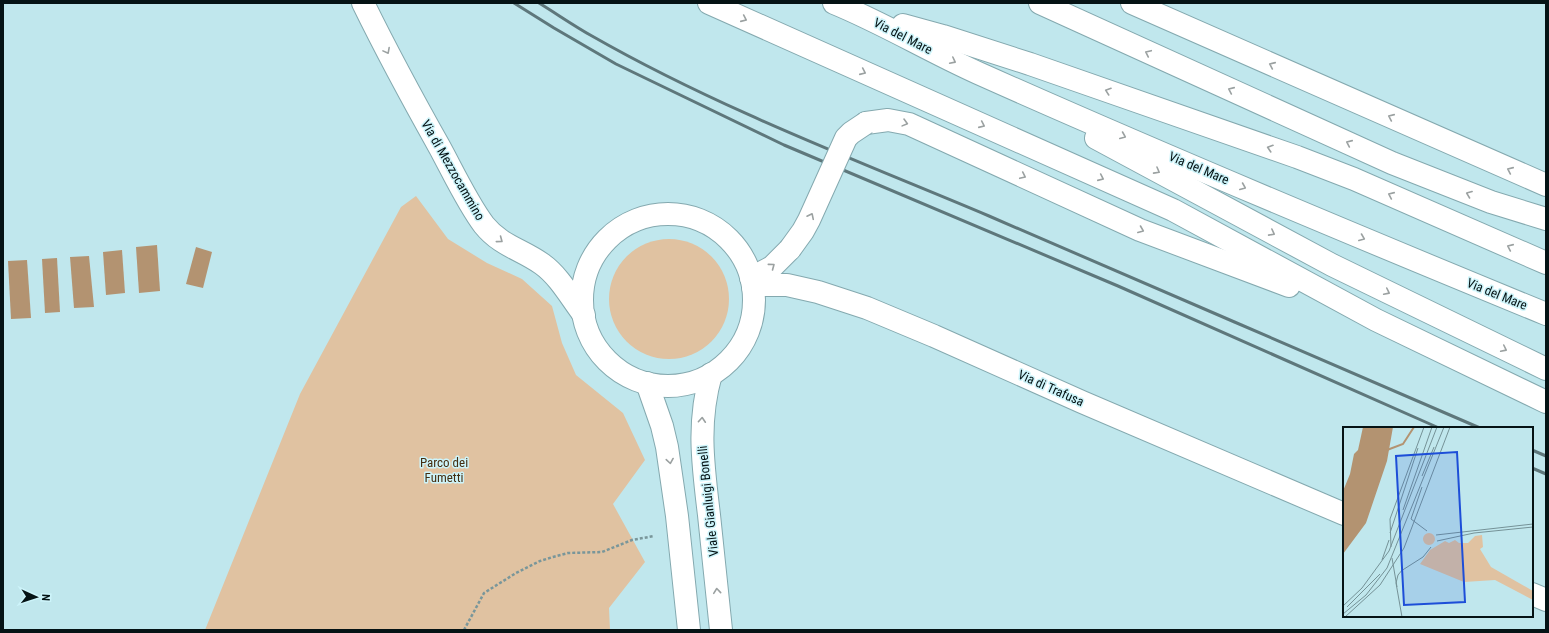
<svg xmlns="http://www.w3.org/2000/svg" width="1549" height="633" viewBox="0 0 1549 633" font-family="'Roboto Condensed',sans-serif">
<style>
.green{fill:#e0c2a1}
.water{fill:#b39371}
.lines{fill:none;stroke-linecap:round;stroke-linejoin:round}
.street-casing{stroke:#84a9af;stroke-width:24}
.secondary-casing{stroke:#84a9af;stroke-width:24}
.primary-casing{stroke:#84a9af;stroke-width:24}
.path{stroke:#79969a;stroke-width:2.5;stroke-dasharray:3 2;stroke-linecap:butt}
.street{stroke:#fff;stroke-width:22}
.secondary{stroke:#fff;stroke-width:22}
.primary{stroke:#fff;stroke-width:22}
.rail{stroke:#5e777b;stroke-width:3}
.secondary-bridge-casing{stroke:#84a9af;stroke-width:24;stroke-linecap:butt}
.secondary-bridge{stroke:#fff;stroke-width:22}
.oneway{stroke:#9ba1a1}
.labels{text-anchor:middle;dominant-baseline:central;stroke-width:3;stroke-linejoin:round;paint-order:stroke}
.street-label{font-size:13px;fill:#051315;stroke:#cdf4fa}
.park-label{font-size:13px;fill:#442d10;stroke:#cdf4fa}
.inset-river{fill:none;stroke:#b39371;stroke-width:2}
.inset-road{fill:none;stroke:#759297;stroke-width:1}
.view{fill:#1d4ed8;fill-opacity:0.15;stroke:#1d4ed8;stroke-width:2}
.inset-edge{fill:none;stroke:#051315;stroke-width:2}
</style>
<rect width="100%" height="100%" fill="#c0e7ed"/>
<g class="green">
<path d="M416,196l32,43 39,24 35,16 30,27 10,37 14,32 47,38 22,47 -32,44 32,58 -36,46 1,22h-405l95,-236 101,-187z"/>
<circle cx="669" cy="299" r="60"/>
</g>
<g class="water">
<path d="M157,245l3,46 -21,2 -3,-46z"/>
<path d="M196,247l16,5 -9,36 -17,-4z"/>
<path d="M122,250l3,43 -19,2 -3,-43z"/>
<path d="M89,256l5,51 -20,1 -4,-51z"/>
<path d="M57,258l3,54 -15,1 -3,-54z"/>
<path d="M27,260l4,58 -20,1 -3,-58z"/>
</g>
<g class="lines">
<defs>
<g id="street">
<path d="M753,287l10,-2h24l31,7 49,16 67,28 148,66 262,112"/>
<path d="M1532,594l14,6"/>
</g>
<g id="secondary">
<path d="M363,3c24,49 50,97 77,145 13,24 28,56 44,77 17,21 37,24 58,39 17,12 29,34 42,51"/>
<path d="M709,3l464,207 203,110 170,82"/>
<path d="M1132,3l414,182"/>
<path d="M866,123l22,-3 21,4 231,106 149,56"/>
<circle cx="668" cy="300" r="86"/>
<path d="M751,278l21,-11 18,-18"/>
<path d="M711,374c-14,49 -8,91 -2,141 4,38 8,77 12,115"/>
<path d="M647,383l15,43 5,21 10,69 12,114"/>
</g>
<g id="primary">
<path d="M834,3c49,20 95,48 144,70 188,84 378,163 568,241"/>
<path d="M1040,3l352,160 99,39 55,17"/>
<path d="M903,25l40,11 87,28 267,93 57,22 192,84"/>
<path d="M1096,138l236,127 214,104"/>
</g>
</defs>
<use href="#street" class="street-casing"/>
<use href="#secondary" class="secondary-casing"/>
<use href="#primary" class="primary-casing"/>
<path class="path" d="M464,630l20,-37 32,-20 24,-12 13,-4 15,-4 34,-1 30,-12 22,-4"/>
<use href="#street" class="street"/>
<use href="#secondary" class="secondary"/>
<use href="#primary" class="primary"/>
<g class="rail">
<path d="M514,3l40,25 62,36 168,81 334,141 321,142"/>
<path d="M539,3c18,11 35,23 53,33 126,72 264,124 397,180 164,70 327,142 491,212"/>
<path d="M1532,450l14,6"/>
<path d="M1532,468l14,6"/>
</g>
<defs>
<path id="secondary-bridge" d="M790,249l13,-18 6,-11 37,-82 5,-5 15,-10"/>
</defs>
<use href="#secondary-bridge" class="secondary-bridge-casing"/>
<use href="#secondary-bridge" class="secondary-bridge"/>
</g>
<defs><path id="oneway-chevron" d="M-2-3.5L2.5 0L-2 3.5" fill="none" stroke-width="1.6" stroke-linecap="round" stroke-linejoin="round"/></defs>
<g class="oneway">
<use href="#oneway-chevron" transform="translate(744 19) rotate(24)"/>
<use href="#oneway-chevron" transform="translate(387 51) rotate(62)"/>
<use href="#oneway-chevron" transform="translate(1148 53) rotate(-155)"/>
<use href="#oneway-chevron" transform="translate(953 61) rotate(27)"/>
<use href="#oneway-chevron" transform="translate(1272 65) rotate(-156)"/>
<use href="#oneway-chevron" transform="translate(863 72) rotate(24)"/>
<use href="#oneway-chevron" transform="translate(1231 90) rotate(-156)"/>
<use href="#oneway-chevron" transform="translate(1108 91) rotate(-161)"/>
<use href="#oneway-chevron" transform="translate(1391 117) rotate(-156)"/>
<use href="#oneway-chevron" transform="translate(905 123) rotate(15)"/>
<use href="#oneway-chevron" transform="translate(982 125) rotate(24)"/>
<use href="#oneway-chevron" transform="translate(1123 136) rotate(23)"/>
<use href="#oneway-chevron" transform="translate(1349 143) rotate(-156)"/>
<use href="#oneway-chevron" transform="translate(1270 148) rotate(-162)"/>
<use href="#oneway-chevron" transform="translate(1510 170) rotate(-156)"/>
<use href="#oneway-chevron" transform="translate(1157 171) rotate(29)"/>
<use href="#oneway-chevron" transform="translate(1023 176) rotate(25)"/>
<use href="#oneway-chevron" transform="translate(1101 178) rotate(24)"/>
<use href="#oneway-chevron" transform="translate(1243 187) rotate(23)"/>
<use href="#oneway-chevron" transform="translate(1469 194) rotate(-159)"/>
<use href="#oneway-chevron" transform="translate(1391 195) rotate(-156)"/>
<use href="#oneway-chevron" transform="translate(811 216) rotate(-64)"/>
<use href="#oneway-chevron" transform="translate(1141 230) rotate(22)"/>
<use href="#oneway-chevron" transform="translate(1272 233) rotate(28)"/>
<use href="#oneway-chevron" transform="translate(1362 238) rotate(22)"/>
<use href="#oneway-chevron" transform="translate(500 240) rotate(37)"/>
<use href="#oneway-chevron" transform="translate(1510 247) rotate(-156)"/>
<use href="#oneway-chevron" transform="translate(772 266) rotate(-37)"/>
<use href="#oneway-chevron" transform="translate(1387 292) rotate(26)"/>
<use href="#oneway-chevron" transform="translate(1504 349) rotate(26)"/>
<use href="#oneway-chevron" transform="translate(702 420) rotate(-86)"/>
<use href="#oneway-chevron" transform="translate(670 461) rotate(81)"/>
<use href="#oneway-chevron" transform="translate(717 591) rotate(-96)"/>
</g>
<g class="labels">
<g class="street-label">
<text transform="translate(903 36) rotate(27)">Via del Mare</text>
<text transform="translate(1199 168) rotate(23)">Via del Mare</text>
<text transform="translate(453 170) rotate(60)">Via di Mezzocammino</text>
<text transform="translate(1497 294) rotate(22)">Via del Mare</text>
<text transform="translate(1051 388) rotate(24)">Via di Trafusa</text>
<text transform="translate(708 501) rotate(-96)">Viale Gianluigi Bonelli</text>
</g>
<g class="park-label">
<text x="444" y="462">Parco dei<tspan x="444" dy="15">Fumetti</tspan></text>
</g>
</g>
<g transform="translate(1343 427)">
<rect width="190" height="190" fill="#c0e7ed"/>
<path d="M80 112a6 6 0 1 1 12 0a6 6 0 1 1-12 0ZM139,108l1,12 -3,2 11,18 42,24v9l-38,-20 -31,2 -44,-18 10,-14 15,-9 4,2 6,-3 4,3h9l7,-7z" fill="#e0c2a1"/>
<path d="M20,0h30l-6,34 -21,62 -23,31v-63l7,-17 4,-20 4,-4z" fill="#b39371"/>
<path class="inset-river" d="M44,23l16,-6 11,-17"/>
<path class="inset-road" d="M79,49l12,-29M79,60l-11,32 16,12M60,83l29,-83M47,106l28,-85M93,108l97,-11M94,114l37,-8 59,-6M48,120l-1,-28 34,-92M49,131l5,29M39,133l7,-20M58,144l22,-14 8,-10M0,179l19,-18 27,-37 48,-124M4,180l33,-33M0,187l23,-19 21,-27 57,-141M2,190l35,-32 24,-37 46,-121M59,190l-6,-34 2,-8 5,-6"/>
<path class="view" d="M114,25l8,150 -61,3 -8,-149z"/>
<rect width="190" height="190" class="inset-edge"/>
</g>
<rect width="1549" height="633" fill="none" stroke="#051315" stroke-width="8"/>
<g transform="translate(36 597) rotate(93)" stroke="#cdf4fa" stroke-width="3" paint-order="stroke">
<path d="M0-3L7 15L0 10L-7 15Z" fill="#051315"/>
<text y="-6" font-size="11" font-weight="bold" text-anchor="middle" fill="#051315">N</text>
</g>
</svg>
